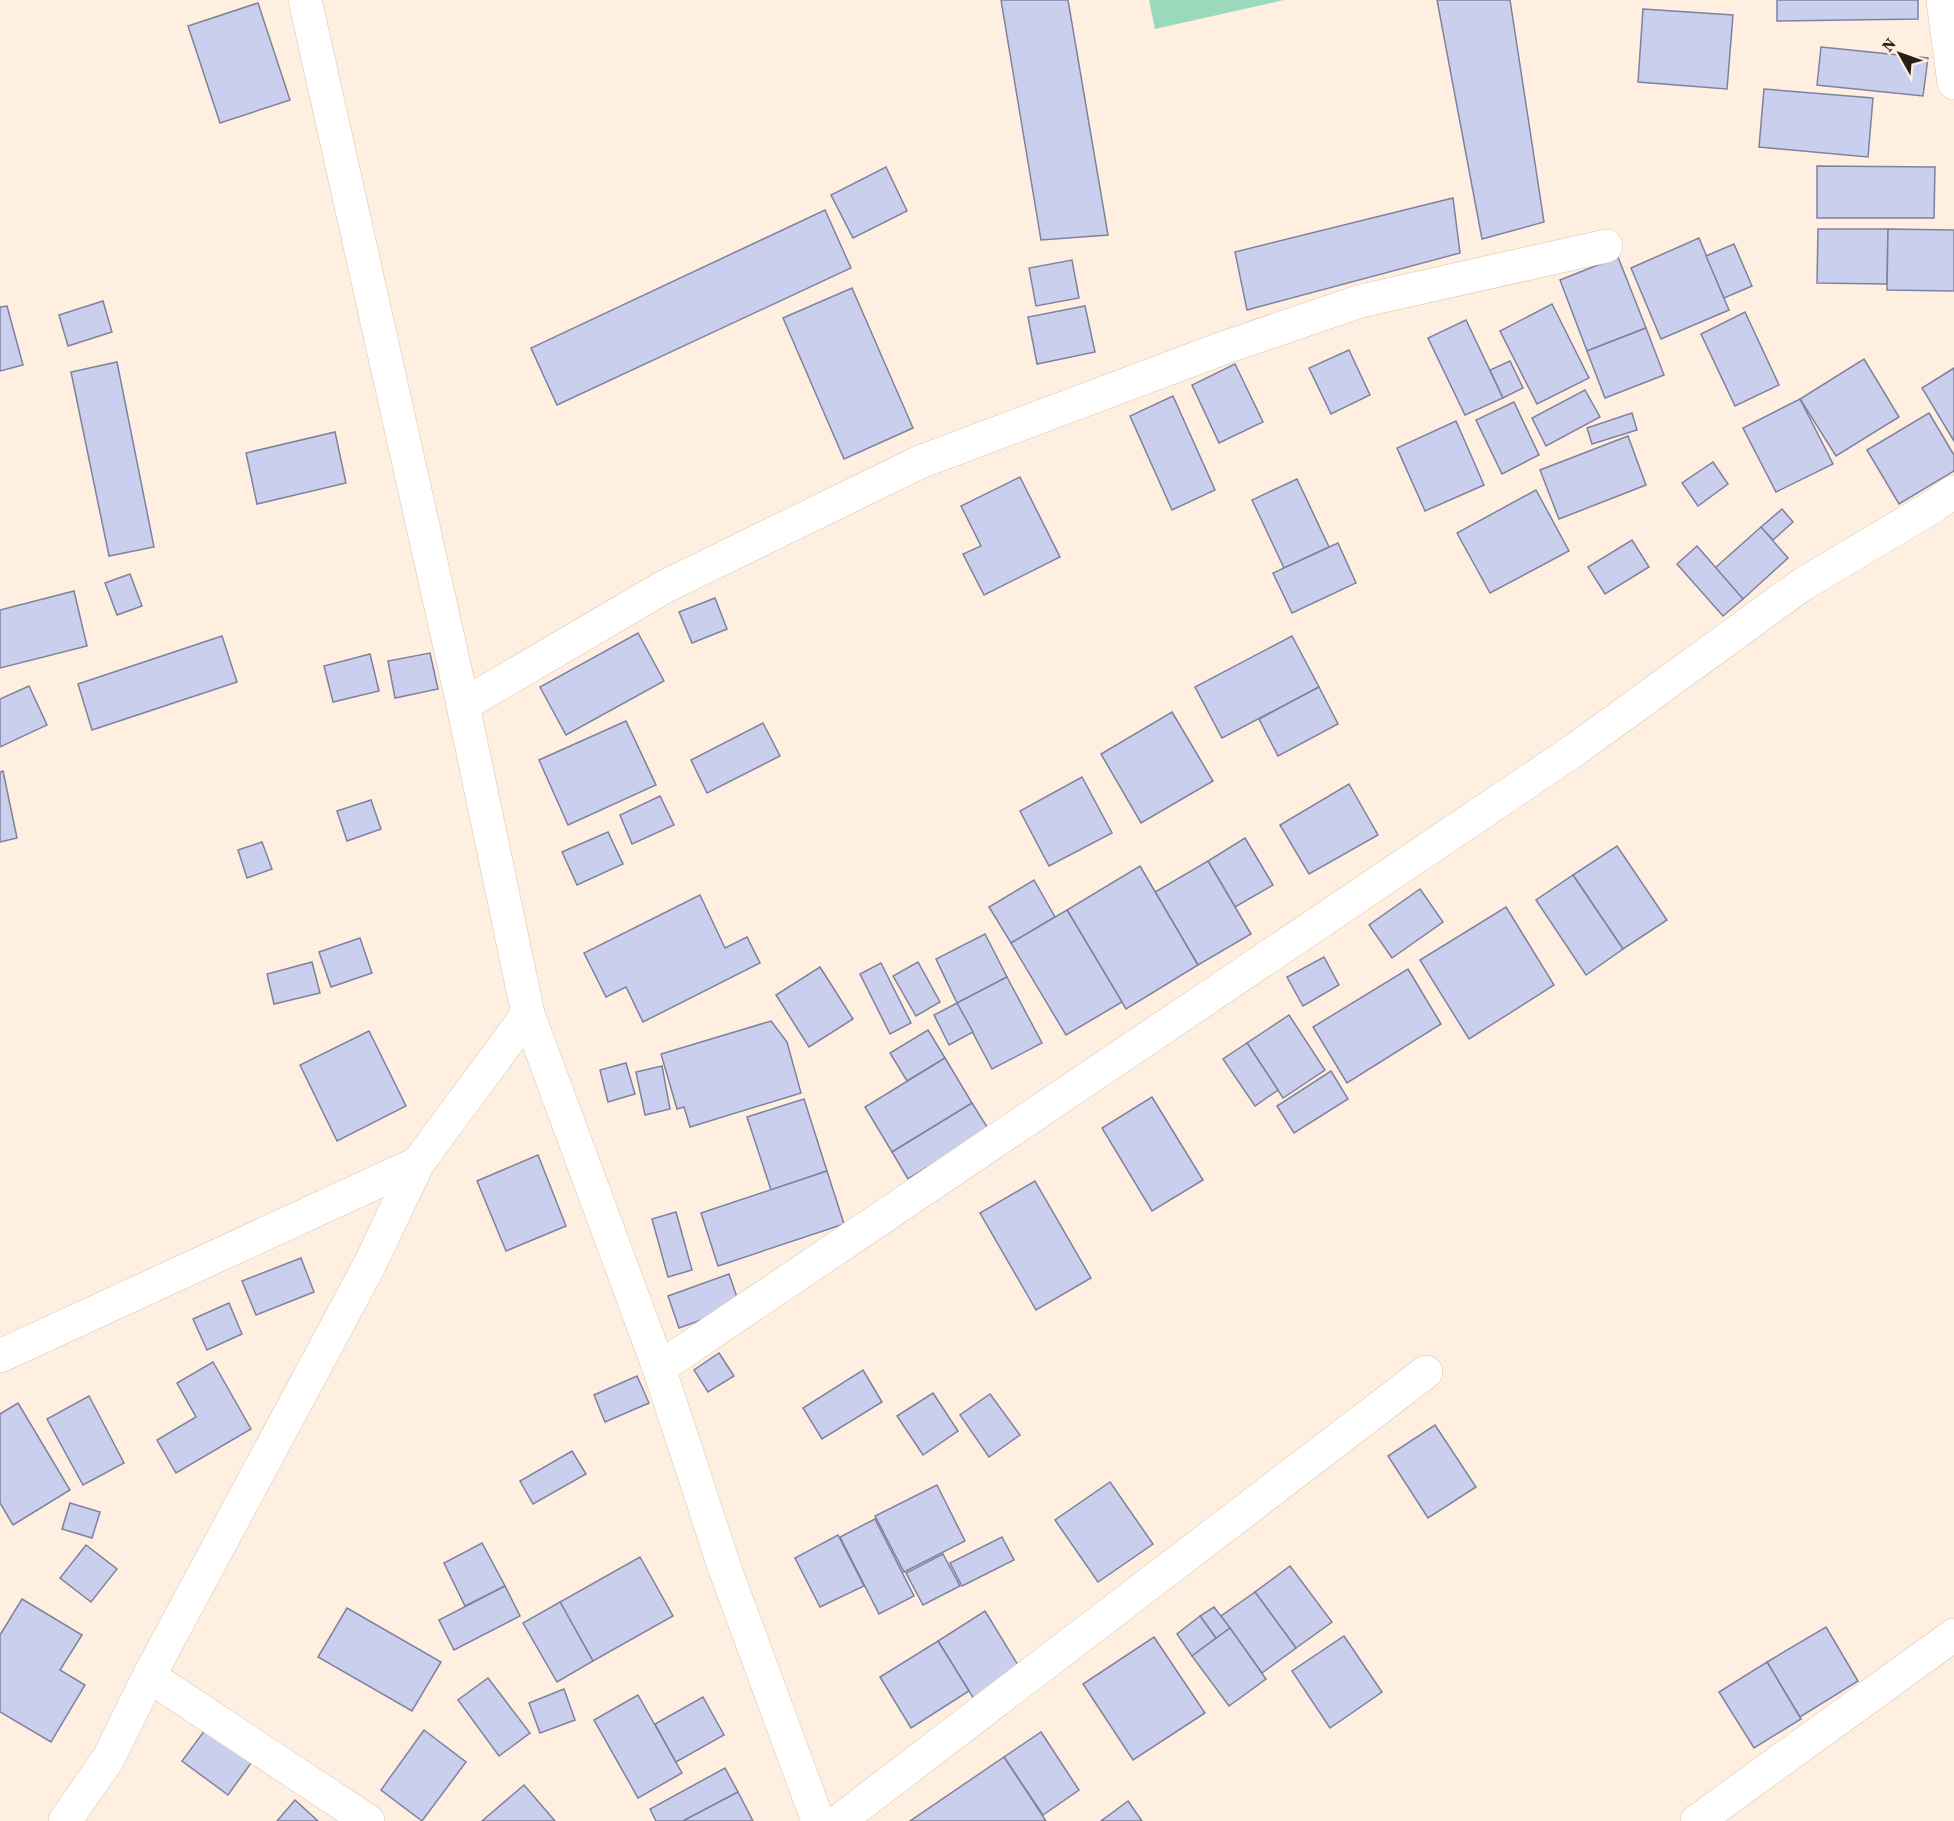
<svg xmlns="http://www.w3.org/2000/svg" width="1954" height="1821" viewBox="0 0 1954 1821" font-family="'Source Serif 4',serif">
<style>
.green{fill:#9ad9bc}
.building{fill:#cbcfee;stroke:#7f829f;stroke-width:1.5}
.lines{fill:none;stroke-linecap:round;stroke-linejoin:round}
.minor-casing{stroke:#dcc5ac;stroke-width:34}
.minor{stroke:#fff;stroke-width:33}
</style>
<rect width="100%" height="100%" fill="#feefe0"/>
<path class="green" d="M1149,0h135l-129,29z"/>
<g class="building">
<path d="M1001,0h67l40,235 -67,5z"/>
<path d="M1437,0h73l34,222 -62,17z"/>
<path d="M1777,0h141v19l-141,2z"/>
<path d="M258,3l32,97 -70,23 -32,-97z"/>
<path d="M1643,9l90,6 -6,74 -89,-7z"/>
<path d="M1821,47l107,11 -5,38 -106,-11z"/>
<path d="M1764,89l109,9 -5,59 -109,-10z"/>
<path d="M1817,166l118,1 -1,51h-117z"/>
<path d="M886,167l21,44 -54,27 -22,-43z"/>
<path d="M1453,198l7,55 -213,57 -12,-58z"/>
<path d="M825,210l26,58 -294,137 -26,-57z"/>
<path d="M1818,229h70l-1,55 -70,-1z"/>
<path d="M1888,229l66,1v61l-67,-1z"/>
<path d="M1699,238l30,72 -68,29 -30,-71z"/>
<path d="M1734,244l18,42 -28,12 -18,-42z"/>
<path d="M1618,257l28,71 -59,23 -27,-71z"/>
<path d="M1072,260l7,38 -43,8 -7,-38z"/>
<path d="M852,288l61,140 -69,31 -61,-141z"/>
<path d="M103,301l9,31 -44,14 -9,-31z"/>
<path d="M1552,304l37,74 -52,26 -37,-73z"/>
<path d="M7,306l16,59 -23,6v-64z"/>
<path d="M1085,306l10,46 -58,12 -9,-47z"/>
<path d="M1745,312l34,73 -44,21 -34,-72z"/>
<path d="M1466,320l37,78 -38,17 -37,-77z"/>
<path d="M1646,328l18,47 -59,23 -18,-47z"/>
<path d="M1349,350l21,45 -39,19 -22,-46z"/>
<path d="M1864,359l35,58 -63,39 -36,-57z"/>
<path d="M1510,361l13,27 -20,10 -13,-28z"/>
<path d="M117,362l37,185 -45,9 -38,-184z"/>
<path d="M1235,364l28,58 -44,21 -27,-58z"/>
<path d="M1954,368v73l-32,-53z"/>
<path d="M1585,390l15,27 -54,29 -14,-28z"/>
<path d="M1173,396l42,94 -43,20 -42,-94z"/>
<path d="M1800,399l33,65 -57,28 -33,-64z"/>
<path d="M1514,402l25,53 -37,19 -26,-54z"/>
<path d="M1632,413l5,17 -45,14 -5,-16z"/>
<path d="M1929,413l25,42v16l-55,33 -32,-54z"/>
<path d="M1456,421l28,64 -59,26 -28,-63z"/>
<path d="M335,432l11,51 -89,21 -11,-51z"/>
<path d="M1628,436l18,49 -87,34 -19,-49z"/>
<path d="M1713,462l15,22 -30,22 -16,-23z"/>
<path d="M1020,477l40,80 -76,38 -21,-41 18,-8 -20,-40z"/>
<path d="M1297,479l32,68 -45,21 -32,-68z"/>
<path d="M1536,490l33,61 -79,42 -33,-60z"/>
<path d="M1782,509l11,13 -20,18 -12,-13z"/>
<path d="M1761,527l27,31 -45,41 -28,-31z"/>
<path d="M1632,540l17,27 -44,27 -17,-27z"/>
<path d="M1338,543l18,40 -64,30 -19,-40z"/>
<path d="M1697,546l46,53 -20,17 -46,-52z"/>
<path d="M130,574l12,32 -25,9 -12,-32z"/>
<path d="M74,591l13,55 -87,22v-58z"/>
<path d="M715,598l12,31 -35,14 -13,-31z"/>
<path d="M638,633l26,48 -98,54 -26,-48z"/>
<path d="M222,636l15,46 -145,48 -14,-46z"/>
<path d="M1292,636l27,51 -97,51 -27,-51z"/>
<path d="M430,653l8,36 -43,9 -7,-37z"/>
<path d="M370,654l9,37 -46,11 -9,-36z"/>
<path d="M29,686l18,39 -47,22v-48z"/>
<path d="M1319,687l19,37 -60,32 -19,-37z"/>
<path d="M1172,712l41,69 -72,42 -40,-69z"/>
<path d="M626,721l30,64 -88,40 -29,-65z"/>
<path d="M763,723l17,33 -73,37 -16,-33z"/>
<path d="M3,771l14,67 -17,4v-70z"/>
<path d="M1082,777l30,56 -63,33 -29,-55z"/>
<path d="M1349,784l29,51 -69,39 -29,-49z"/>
<path d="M660,796l14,29 -42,19 -12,-29z"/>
<path d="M371,800l10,29 -34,12 -10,-30z"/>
<path d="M608,832l15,32 -46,21 -15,-33z"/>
<path d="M1245,838l28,47 -38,22 -27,-46z"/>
<path d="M262,842l10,27 -25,9 -9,-28z"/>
<path d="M1617,846l50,74 -44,29 -50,-74z"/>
<path d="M1208,861l43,73 -53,31 -43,-73z"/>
<path d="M1140,866l58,99 -72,44 -59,-99z"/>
<path d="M1573,875l50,74 -37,26 -50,-75z"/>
<path d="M1034,880l21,37 -44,26 -22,-36z"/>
<path d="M1420,889l23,33 -51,36 -23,-33z"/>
<path d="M700,895l25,53 22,-11 13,26 -117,59 -17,-35 -20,10 -22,-44z"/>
<path d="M1506,907l48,78 -85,54 -49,-79z"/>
<path d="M1067,910l55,92 -56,33 -55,-92z"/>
<path d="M985,934l22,43 -50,26 -21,-44z"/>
<path d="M360,938l12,35 -41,14 -12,-35z"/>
<path d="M1324,957l15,28 -36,21 -16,-29z"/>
<path d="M312,962l8,31 -46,11 -7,-30z"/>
<path d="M918,962l22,40 -24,14 -23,-40z"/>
<path d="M881,963l30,60 -21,11 -30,-60z"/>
<path d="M820,967l33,52 -44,28 -33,-52z"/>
<path d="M1408,969l33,55 -94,59 -34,-56z"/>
<path d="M1007,977l35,66 -50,26 -35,-66z"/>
<path d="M957,1003l16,29 -24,13 -15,-30z"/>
<path d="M1289,1015l36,55 -42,28 -36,-55z"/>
<path d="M771,1021l16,21 14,51 -111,34 -6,-20 -7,2 -16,-55z"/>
<path d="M928,1030l17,28 -38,23 -17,-28z"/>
<path d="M369,1031l37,75 -69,35 -37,-76z"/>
<path d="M1247,1043l31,47 -23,16 -32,-47z"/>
<path d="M945,1058l27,45 -80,49 -27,-45z"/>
<path d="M626,1063l9,31 -27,8 -8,-32z"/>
<path d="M662,1066l8,43 -25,6 -9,-43z"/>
<path d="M1331,1071l17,28 -54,34 -17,-27z"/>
<path d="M1152,1097l51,83 -51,31 -50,-83z"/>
<path d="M804,1099l23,72 -56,19 -24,-73z"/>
<path d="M972,1103l17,27 -81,49 -16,-27z"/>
<path d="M538,1155l28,71 -60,25 -29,-70z"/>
<path d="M827,1171l17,53 -126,42 -17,-53z"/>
<path d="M1035,1181l56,97 -55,32 -56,-97z"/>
<path d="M676,1212l16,58 -24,7 -16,-58z"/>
<path d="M301,1258l13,34 -58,23 -14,-34z"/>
<path d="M729,1274l11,32 -61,22 -11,-32z"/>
<path d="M229,1303l13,31 -35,16 -14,-31z"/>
<path d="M719,1353l15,23 -26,16 -14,-22z"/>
<path d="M213,1362l38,67 -75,44 -19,-33 39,-23 -19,-34z"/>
<path d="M863,1370l19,32 -60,37 -19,-31z"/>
<path d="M637,1376l12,27 -44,19 -11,-27z"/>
<path d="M933,1393l25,38 -35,24 -26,-39z"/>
<path d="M990,1394l30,41 -31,22 -29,-42z"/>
<path d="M89,1396l35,67 -41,22 -36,-66z"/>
<path d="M18,1403l52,87 -57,35 -13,-22v-89z"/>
<path d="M1435,1425l41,62 -48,31 -40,-62z"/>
<path d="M572,1451l14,23 -53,30 -13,-23z"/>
<path d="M1110,1482l43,62 -55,38 -43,-62z"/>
<path d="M937,1485l28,56 -61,31 -29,-56z"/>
<path d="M70,1503l30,9 -8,26 -30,-9z"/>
<path d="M875,1519l39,77 -35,18 -39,-77z"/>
<path d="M838,1535l26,51 -44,21 -25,-49z"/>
<path d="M1002,1537l12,23 -52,26 -12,-23z"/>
<path d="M482,1543l23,43 -40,20 -21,-43z"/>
<path d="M86,1545l31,24 -26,33 -31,-24z"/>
<path d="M943,1554l17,32 -37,19 -17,-32z"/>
<path d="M640,1557l33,59 -80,45 -33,-59z"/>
<path d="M1290,1566l42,56 -36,26 -41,-56z"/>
<path d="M505,1586l15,30 -66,34 -15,-30z"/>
<path d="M1255,1592l41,56 -34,25 -41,-57z"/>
<path d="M22,1599l60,36 -22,35 25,15 -34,57 -51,-30v-77z"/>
<path d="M560,1602l33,59 -36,21 -34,-59z"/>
<path d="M1214,1607l16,21 -14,10 -16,-22z"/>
<path d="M347,1608l94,54 -29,49 -94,-54z"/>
<path d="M985,1611l36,59 -47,29 -36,-58z"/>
<path d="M1200,1616l16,22 -24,18 -15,-22z"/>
<path d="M1826,1627l32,54 -58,36 -33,-55z"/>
<path d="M1230,1628l36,51 -37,27 -37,-50z"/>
<path d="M1344,1636l38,56 -52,36 -38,-57z"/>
<path d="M1154,1637l51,76 -72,47 -50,-76z"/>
<path d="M938,1641l31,50 -58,37 -31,-51z"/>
<path d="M1767,1662l34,57 -47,29 -35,-56z"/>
<path d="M488,1678l42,55 -31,23 -41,-56z"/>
<path d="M564,1689l11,31 -35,13 -11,-30z"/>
<path d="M638,1695l44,78 -44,25 -44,-78z"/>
<path d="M703,1697l21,38 -48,27 -21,-38z"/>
<path d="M208,1726l46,33 -26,36 -46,-34z"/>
<path d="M424,1730l42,32 -44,59 -41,-31z"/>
<path d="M1041,1732l38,58 -36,25 -39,-58z"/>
<path d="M1004,1757l42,64h-136z"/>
<path d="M725,1768l13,24 -55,29h-27l-6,-12z"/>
<path d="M524,1785l31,36h-73z"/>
<path d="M738,1792l15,29h-70z"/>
<path d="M295,1800l23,21h-41z"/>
<path d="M1128,1801l14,20h-41z"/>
</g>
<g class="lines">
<defs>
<g id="minor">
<path d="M305,0l158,705 65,309 131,354 66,201 93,252"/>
<path d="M1943,0l11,83"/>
<path d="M463,705l201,-118 256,-125 306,-115 135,-46 245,-55"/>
<path d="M0,1356l418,-193"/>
<path d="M659,1368l917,-619 227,-165 126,-75 25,-17"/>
<path d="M149,1676l219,145"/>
<path d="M65,1821l43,-62 41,-83 220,-410 49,-103 110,-149"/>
<path d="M839,1821l587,-449"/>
<path d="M1697,1821l257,-186"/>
</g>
</defs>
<use href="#minor" class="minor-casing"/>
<use href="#minor" class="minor"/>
</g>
<g transform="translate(1900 54) rotate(310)" stroke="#feefe0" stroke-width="4.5" paint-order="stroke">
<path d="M0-4.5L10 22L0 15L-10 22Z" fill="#271f15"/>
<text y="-9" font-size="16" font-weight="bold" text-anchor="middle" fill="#271f15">N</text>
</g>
</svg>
